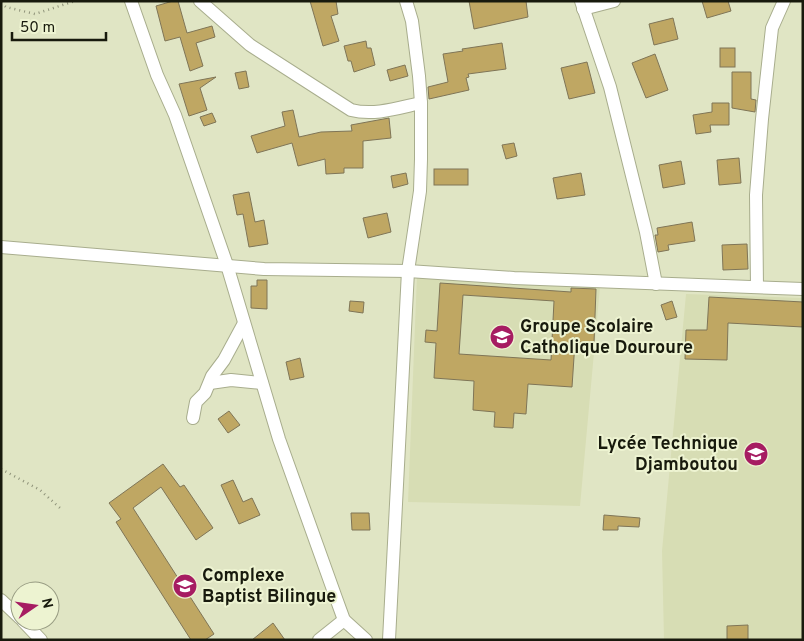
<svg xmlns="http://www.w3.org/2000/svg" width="804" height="641" viewBox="0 0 804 641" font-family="Overpass,sans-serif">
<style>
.built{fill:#d7ddb4}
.building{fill:#bfa763;stroke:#7f7557;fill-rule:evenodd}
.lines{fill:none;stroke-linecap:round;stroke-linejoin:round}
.minor-casing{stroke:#a8ad8d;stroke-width:14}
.path{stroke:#8e9279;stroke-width:2.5;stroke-dasharray:1 4;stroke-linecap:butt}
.minor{stroke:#fff;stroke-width:12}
.labels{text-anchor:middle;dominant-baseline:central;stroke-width:4;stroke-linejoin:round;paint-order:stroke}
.poi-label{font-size:18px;font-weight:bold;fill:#181a0d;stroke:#edf3d1;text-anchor:start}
</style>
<rect width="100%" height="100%" fill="#e0e5c4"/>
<g class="built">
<path d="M417,275l183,12 -20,219 -172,-4z"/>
<path d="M686,294l117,4v342h-139l-2,-89z"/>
</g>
<g class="building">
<path d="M173,1h5l9,32 25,-7 3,11 -19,6 7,23 -13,5 -10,-34 -15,4 -9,-35z"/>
<path d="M310,1h26l2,13 -7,2 8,25 -16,5z"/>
<path d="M469,1h57l2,16 -54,12z"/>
<path d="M702,1h26l3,10 -24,7z"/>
<path d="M673,18l5,21 -24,6 -5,-21z"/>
<path d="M366,41l1,7h4l4,17 -21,7 -3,-11h-3l-4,-15z"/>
<path d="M502,43l4,26 -38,5 1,3 -3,1 3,12 -40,9 -1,-12 20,-5 -5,-28 20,-3 -1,-2z"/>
<rect x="720" y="48" width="15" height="19"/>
<path d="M655,54l13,36 -22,8 -14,-35z"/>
<path d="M587,62l8,31 -26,6 -8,-31z"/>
<path d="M405,65l3,11 -18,5 -3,-11z"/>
<path d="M246,71l3,16 -10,2 -4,-16z"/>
<path d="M732,72h19v27l5,1 -1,12 -23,-4z"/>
<path d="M216,77l-16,11 7,22 -18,6 -10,-32z"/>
<path d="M712,103h17v22h-19l1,7 -15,2 -3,-19 19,-3z"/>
<path d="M293,110l6,27 22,-5 31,-1 -1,-6 38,-7 2,20 -28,3v27h-19v5l-18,1 -1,-15 -27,7 -6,-23 -35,10 -6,-17 34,-10 -3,-14z"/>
<path d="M212,113l4,9 -12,4 -4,-9z"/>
<path d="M514,143l3,13 -11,3 -4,-14z"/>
<path d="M739,158l2,25 -22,2 -2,-25z"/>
<path d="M681,161l4,23 -22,4 -4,-23z"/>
<rect x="434" y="169" width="34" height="16"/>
<path d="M406,173l2,11 -15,4 -2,-12z"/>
<path d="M581,173l4,22 -28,4 -4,-21z"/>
<path d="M249,192l6,30 9,-2 4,24 -19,3 -6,-33 -6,1 -4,-20z"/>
<path d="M387,213l4,19 -23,6 -5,-20z"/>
<path d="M692,222l3,19 -27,4 1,5 -11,2 -3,-17h3l-1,-7z"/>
<path d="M747,244l1,25 -25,1 -1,-25z"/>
<path d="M257,280h10v29l-16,-1v-22h6z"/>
<path d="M440,283l131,9v-4l25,1 -2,54 -19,-1 -3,45 -44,-3 -2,30 -12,-1 -1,15 -19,-1 1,-15 -22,-2 1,-29 -40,-3 2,-35 -11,-1 1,-12 11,1zM463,295l91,6 -3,59 -92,-6z"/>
<path d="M709,297l94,5v25l-75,-4 -1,37 -42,-1 1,-29h21z"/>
<path d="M350,301l14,1 -1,11 -14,-2z"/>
<path d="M672,301l5,16 -11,3 -5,-15z"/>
<path d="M300,358l4,19 -14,3 -4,-18z"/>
<path d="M229,411l11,14 -12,8 -10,-14z"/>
<path d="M163,464l17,23 4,-2 29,43 -17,12 -35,-53 -28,21 81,126 -9,6h-14l-75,-118 5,-3 -12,-16z"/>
<path d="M233,480l10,22 9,-4 8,17 -21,9 -18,-39z"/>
<path d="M351,513h18l1,17h-18z"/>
<path d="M604,515l36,3 -1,9 -21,-1v4h-15z"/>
<path d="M273,623l12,17h-33z"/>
<path d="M748,625v15h-21v-14z"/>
</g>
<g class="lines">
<defs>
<g id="minor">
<path d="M131,1l26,74 18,40 52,150 52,174 57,159 8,22 22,20"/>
<path d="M200,1l50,44 101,65c23,6 47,-2 70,-7"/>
<path d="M581,1l29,86 36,145 10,52"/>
<path d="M583,9l31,-8"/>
<path d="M1,247l263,22 144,2 106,7 289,11"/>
<path d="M757,287l-1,-92 6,-76 10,-91 12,-27"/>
<path d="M210,383l21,-3 31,3"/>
<path d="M193,418l3,-16 9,-9 7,-17 12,-16 20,-37"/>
<path d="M1,600l19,18"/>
<path d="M23,621l18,19"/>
<path d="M319,640l25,-20"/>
<path d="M389,640l19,-369 12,-80 1,-32v-56l-2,-27 -7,-55 -6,-20"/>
</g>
</defs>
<use href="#minor" class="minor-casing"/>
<g class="path">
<path d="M1,3l5,4 29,7 40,-13"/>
<path d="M1,469l39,21 20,18"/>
</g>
<use href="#minor" class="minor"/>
</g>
<defs>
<symbol id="school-disc" viewBox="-11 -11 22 22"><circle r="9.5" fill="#a61c62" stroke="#edf3d1"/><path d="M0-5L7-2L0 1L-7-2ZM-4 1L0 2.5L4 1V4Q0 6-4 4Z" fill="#fff"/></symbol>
</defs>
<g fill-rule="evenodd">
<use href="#school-disc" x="488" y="323" width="28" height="28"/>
<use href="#school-disc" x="742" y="440" width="28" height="28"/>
<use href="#school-disc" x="171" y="572" width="28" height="28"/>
</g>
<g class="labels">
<g class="poi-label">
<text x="520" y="327">Groupe Scolaire<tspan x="520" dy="21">Catholique Douroure</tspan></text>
<text x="738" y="444" text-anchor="end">Lycée Technique<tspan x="738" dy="21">Djamboutou</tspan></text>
<text x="202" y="576">Complexe<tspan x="202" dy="21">Baptist Bilingue</tspan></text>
</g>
</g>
<rect width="804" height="641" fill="none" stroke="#181a0d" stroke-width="5"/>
<g transform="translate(35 606) rotate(77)"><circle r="24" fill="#edf3d1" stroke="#989c83"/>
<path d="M0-4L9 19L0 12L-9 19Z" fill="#a61c62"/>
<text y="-8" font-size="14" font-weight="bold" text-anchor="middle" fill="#181a0d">N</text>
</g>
<path d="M12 32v8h94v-8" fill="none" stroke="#181a0d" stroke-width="2.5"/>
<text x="20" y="32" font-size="15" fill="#181a0d" stroke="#edf3d1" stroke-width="4" paint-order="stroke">50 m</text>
</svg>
